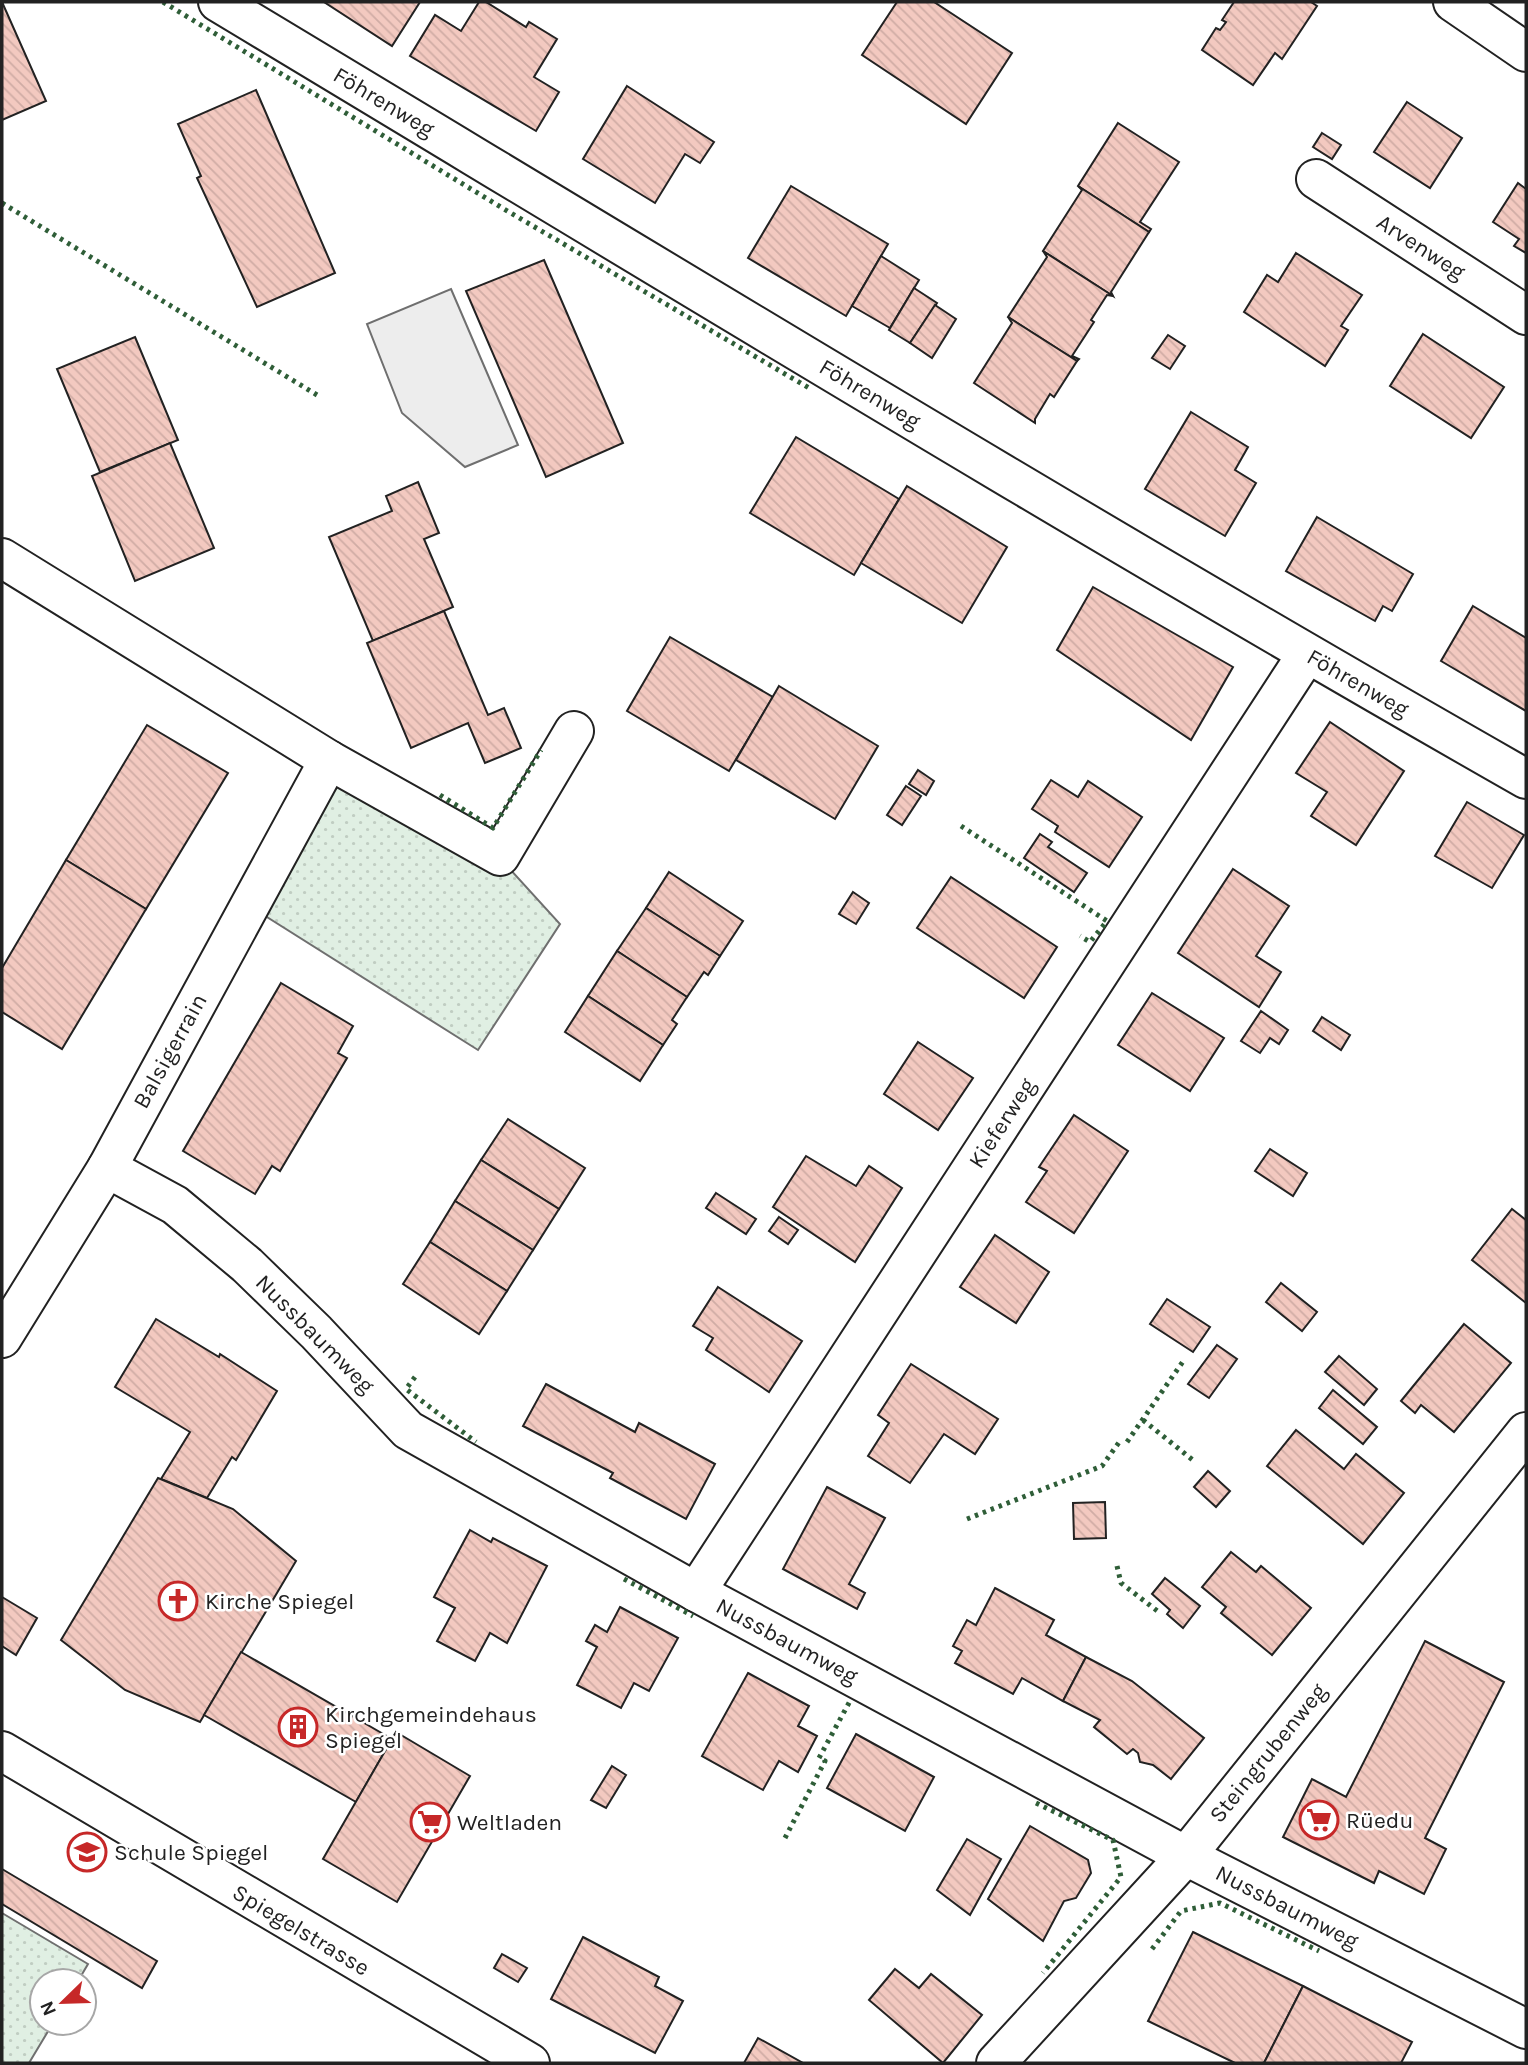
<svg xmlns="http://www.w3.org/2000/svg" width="1528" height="2065" viewBox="0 0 1528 2065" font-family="Karla,sans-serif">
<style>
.grass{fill:url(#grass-dots);stroke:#6f6f6f;stroke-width:2}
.parking{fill:#ededed;stroke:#6f6f6f;stroke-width:2}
.building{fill:url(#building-back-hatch);stroke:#222;stroke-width:2}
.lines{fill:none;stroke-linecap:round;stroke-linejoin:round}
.street-casing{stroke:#222;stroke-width:42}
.street{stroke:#fff;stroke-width:38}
.hedge{stroke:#2f5e38;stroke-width:5;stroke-dasharray:3.5 5;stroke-linecap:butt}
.labels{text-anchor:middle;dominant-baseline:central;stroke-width:5;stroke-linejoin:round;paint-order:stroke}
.street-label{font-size:23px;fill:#222;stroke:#fff}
.poi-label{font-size:23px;fill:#222;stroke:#fff;text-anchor:start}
</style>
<defs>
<pattern id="grass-dots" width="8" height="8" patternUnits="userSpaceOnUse" patternTransform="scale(1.75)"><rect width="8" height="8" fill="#e0efe3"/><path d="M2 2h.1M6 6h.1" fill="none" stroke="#c0cdc2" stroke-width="1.8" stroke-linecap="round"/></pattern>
<pattern id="building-back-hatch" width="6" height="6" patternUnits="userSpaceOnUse" patternTransform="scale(1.75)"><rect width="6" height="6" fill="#f3c9c0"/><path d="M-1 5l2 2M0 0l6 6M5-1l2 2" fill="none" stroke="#d0aca5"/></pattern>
</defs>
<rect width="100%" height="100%" fill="#fff"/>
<g class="grass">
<path d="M331,761l166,94 63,69 -82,126 -235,-148z"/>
<path d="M2,1913l86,51 -10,17h-36v42h11l-24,40h-27z"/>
</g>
<path class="parking" d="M451,289l67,156 -53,22 -63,-54 -35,-89z"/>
<g class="building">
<path d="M2,2l44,99 -44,19z"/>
<path d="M324,2h96l-28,44z"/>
<path d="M479,2h7l40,25 3,-5 28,17 -23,38 25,15 -23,39 -126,-75 25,-41 26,16z"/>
<path d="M897,2h37l78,51 -46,71 -104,-69z"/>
<path d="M1234,2h77l6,4 -35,53 -7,-6 -22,32 -51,-35 14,-22 4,2 6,-8 -4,-2z"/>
<path d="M627,86l87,56 -14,21 -15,-9 -30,49 -72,-44z"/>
<path d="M256,90l79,183 -78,34 -60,-129 4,-2 -23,-52z"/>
<path d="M1407,102l55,36 -32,50 -56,-36z"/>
<path d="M1118,123l61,39 -39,60 11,7 -2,3 -71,-46z"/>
<path d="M1322,133l19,12 -9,14 -19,-12z"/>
<path d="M1518,183l8,6v64l-12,-7 5,-7 -26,-17z"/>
<path d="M791,186l97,58 -42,72 -98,-58z"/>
<path d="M1078,186l71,46 -38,60 2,4 -70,-45 39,-61z"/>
<path d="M1043,251l70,45 -6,-1 -16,25 3,2 -22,34 7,3 -2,2 -69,-44 39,-60z"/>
<path d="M1296,253l66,42 -21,31 7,4 -23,36 -81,-54 23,-37 11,7z"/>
<path d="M881,256l38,24 -29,48 -38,-22z"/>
<path d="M544,260l79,183 -77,34 -80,-186z"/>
<path d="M914,288l23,15 -27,40 -21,-13z"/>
<path d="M935,305l21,14 -24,39 -22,-15z"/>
<path d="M1008,317l69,44 -23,36 -4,-3 -15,25v4l-61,-40 38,-60z"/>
<path d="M1423,334l81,53 -33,51 -81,-52z"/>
<path d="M1168,335l17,11 -15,23 -18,-11z"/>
<path d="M135,337l43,103 -78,32 -43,-103z"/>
<path d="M1191,412l57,35 -13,23 21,13 -31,53 -80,-47z"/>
<path d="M796,437l103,62 -45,76 -104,-62z"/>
<path d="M170,443l44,105 -79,33 -43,-105z"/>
<path d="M418,482l21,51 -15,6 29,68 -80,34 -44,-104 63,-26 -6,-15z"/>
<path d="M907,486l100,61 -45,76 -101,-60z"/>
<path d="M1317,517l96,57 -21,37 -9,-5 -8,15 -89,-50z"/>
<path d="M1093,587l140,80 -42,73 -134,-90z"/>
<path d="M1473,606l53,32v73l-85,-50z"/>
<path d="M444,611l44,104 16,-7 17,40 -36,15 -17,-40 -57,25 -44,-105z"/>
<path d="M670,637l103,60 -44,74 -102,-60z"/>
<path d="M779,686l99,60 -43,73 -99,-59z"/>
<path d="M1330,722l74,49 -48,74 -45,-29 16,-24 -31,-19z"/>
<path d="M147,725l81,48 -82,136 -80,-49z"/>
<path d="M918,770l16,11 -8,14 -17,-11z"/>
<path d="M1051,780l27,17 10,-16 54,36 -33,50 -54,-35 3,-6 -26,-17z"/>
<path d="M906,786l15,10 -19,29 -15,-10z"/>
<path d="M1467,802l57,33 -32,53 -57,-32z"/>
<path d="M1040,834l12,8 -4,5 39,26 -13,19 -50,-34z"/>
<path d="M66,860l80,49 -84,140 -60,-37v-44z"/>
<path d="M1233,869l56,37 -33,50 25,16 -22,35 -81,-54z"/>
<path d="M669,872l74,49 -23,35 -74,-48z"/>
<path d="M951,877l106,70 -33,51 -107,-70z"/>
<path d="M853,892l16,11 -13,21 -17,-10z"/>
<path d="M646,908l74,48 -12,19 -4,-3 -17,25 -70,-46z"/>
<path d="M617,951l70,46 -15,23 5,4 -14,21 -75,-49z"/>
<path d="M281,983l72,43 -15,27 9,5 -67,113 -8,-5 -17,28 -72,-43z"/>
<path d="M1152,993l72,45 -34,53 -72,-46z"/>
<path d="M588,996l75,49 -23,36 -75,-49z"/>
<path d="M1261,1011l27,19 -9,14 -9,-6 -10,15 -19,-12z"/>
<path d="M1322,1017l28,18 -9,15 -28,-19z"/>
<path d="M918,1042l55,36 -35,52 -54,-36z"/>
<path d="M1074,1115l54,36 -54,82 -48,-31 21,-31 -8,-4z"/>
<path d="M508,1119l77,49 -26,41 -78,-49z"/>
<path d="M1270,1149l37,24 -14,23 -38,-25z"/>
<path d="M806,1156l50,30 13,-20 33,22 -47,74 -82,-55z"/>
<path d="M481,1160l78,49 -26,41 -78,-49z"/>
<path d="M716,1193l40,26 -10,15 -40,-26z"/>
<path d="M455,1201l78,49 -26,41 -77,-49z"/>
<path d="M1512,1209l14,11v83l-54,-43z"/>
<path d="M779,1217l19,13 -10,14 -19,-13z"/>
<path d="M995,1235l54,37 -33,51 -56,-36z"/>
<path d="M430,1242l77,49 -28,43 -76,-50z"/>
<path d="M1281,1283l36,29 -15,19 -36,-29z"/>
<path d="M718,1287l84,54 -33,51 -63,-42 7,-12 -20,-12z"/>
<path d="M1167,1299l43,28 -17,25 -43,-28z"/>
<path d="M156,1319l63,38 1,-3 57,37 -41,69 -4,-3 -25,41 -46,-19 29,-47 -75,-45z"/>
<path d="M1464,1324l47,39 -57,69 -33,-27 -6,8 -14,-12z"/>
<path d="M1217,1345l20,14 -28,39 -21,-14z"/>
<path d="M1339,1356l38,33 -13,16 -39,-33z"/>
<path d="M911,1364l87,55 -23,35 -31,-20 -34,49 -42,-27 21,-33 -11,-8z"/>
<path d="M546,1384l89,48 4,-9 76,41 -29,55 -76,-41 3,-5 -90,-47z"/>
<path d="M1333,1390l44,37 -14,17 -44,-36z"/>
<path d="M1296,1430l48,39 12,-15 48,39 -41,51 -96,-78z"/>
<path d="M1208,1471l22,20 -14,16 -22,-20z"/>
<path d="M158,1478l75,31 63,52 -96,161 -75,-32 -64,-50z"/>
<path d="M827,1487l58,31 -36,66 16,9 -8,16 -74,-40z"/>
<path d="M1105,1502l1,36 -32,1 -1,-36z"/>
<path d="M470,1530l21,12 2,-4 54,28 -40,77 -17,-10 -15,28 -38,-20 18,-33 -21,-11z"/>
<path d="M1231,1552l25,20 5,-6 50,42 -39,47 -51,-42 5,-6 -24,-20z"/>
<path d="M1165,1578l35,28 -17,22 -16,-14 3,-4 -18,-16z"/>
<path d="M995,1588l59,32 -8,15 40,22 -23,44 -41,-23 -9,16 -58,-31 7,-12 -9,-5 14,-26 9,5z"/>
<path d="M2,1597l35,21 -21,37 -14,-9z"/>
<path d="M620,1607l58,31 -29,53 -15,-8 -13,25 -44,-23 20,-38 -11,-6 9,-16 12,7z"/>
<path d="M1425,1641l79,41 -79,156 21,11 -22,45 -45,-23 -5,12 -91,-46 29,-58 34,18z"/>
<path d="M241,1652l151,87 -36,63 -152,-87z"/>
<path d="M1086,1657l46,24 72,57 -33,41 -18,-14 -13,-3 -2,-9 -5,-4 -6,5 -33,-27 6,-7 -37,-19z"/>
<path d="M748,1673l61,33 -11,20 19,10 -19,36 -19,-11 -16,29 -61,-34z"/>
<path d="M396,1732l74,44 -73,126 -74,-43z"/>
<path d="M856,1734l78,43 -29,54 -78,-43z"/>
<path d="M612,1766l14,9 -20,33 -15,-8z"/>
<path d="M1030,1826l58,34 3,13 -15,25 -12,3 -21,40 -55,-42z"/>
<path d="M967,1839l34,20 -31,56 -33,-25z"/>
<path d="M2,1869l155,92 -15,27 -140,-84z"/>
<path d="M1193,1932l110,54 -39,77h-29l-87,-42z"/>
<path d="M583,1937l76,40 -4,9 28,15 -28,52 -104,-54z"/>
<path d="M502,1954l25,14 -9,14 -24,-14z"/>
<path d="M895,1969l24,19 12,-14 51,41 -39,48 -74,-63z"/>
<path d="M1303,1986l109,56 -11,21h-137z"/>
<path d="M758,2038l45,25h-59z"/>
</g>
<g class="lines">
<defs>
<g id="street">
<path d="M218,2c434,261 867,526 1308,777"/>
<path d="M1453,2l73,50"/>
<path d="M1316,179l210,136"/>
<path d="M2,558l327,202 -222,408 -105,170"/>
<path d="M329,760l171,96 74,-125"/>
<path d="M107,1168l68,37 72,60 69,67 92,98 288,162 490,264 340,173"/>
<path d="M696,1592l611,-938"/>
<path d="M2,1751l528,312"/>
<path d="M996,2063l190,-207 340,-424"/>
</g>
</defs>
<use href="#street" class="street-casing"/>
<use href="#street" class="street"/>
<g class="hedge">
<path d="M163,2l341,207 305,179"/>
<path d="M2,203l315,192"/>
<path d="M440,795l53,33 48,-78"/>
<path d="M961,826l146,95 -17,21 -10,-6"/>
<path d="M415,1377l-9,12 70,53"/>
<path d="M1143,1420l51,41"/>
<path d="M1127,1442l57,-82"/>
<path d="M967,1519l135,-53 18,-25"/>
<path d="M1117,1566l4,17 39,30"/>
<path d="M624,1579l69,37"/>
<path d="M1036,1803l77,37 8,37 -78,96"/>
<path d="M785,1838l40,-77 -6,-3 31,-57"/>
<path d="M1152,1949l29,-38 39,-8 99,48"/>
</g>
</g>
<defs>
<symbol id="church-ring" viewBox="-11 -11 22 22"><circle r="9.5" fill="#fff" stroke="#c62828" stroke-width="1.5"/><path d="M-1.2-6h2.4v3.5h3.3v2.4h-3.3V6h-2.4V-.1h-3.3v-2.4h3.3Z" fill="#c62828"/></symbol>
<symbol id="building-ring" viewBox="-11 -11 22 22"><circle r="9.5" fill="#fff" stroke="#c62828" stroke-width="1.5"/><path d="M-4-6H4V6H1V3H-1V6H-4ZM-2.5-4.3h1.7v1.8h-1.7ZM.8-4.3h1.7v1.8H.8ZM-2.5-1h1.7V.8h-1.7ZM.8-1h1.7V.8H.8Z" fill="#c62828"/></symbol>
<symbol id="supermarket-ring" viewBox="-11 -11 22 22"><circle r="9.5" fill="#fff" stroke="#c62828" stroke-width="1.5"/><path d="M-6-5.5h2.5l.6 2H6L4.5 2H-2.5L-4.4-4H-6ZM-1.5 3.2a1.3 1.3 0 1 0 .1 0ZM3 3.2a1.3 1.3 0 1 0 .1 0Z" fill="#c62828"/></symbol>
<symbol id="school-ring" viewBox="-11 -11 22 22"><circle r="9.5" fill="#fff" stroke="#c62828" stroke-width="1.5"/><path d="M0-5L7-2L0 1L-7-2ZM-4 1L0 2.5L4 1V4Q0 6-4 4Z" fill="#c62828"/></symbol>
</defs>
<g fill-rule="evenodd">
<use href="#church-ring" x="156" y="1579" width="44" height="44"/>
<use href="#building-ring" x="276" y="1705" width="44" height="44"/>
<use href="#supermarket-ring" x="1297" y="1798" width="44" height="44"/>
<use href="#supermarket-ring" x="408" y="1800" width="44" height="44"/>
<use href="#school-ring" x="65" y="1830" width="44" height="44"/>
</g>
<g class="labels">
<g class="street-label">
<text transform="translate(384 102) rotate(31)">Föhrenweg</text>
<text transform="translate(1421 247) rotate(33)">Arvenweg</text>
<text transform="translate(870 394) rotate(31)">Föhrenweg</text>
<text transform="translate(1358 683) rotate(30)">Föhrenweg</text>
<text transform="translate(170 1051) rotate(-61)">Balsigerrain</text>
<text transform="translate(1002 1123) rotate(-57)">Kieferweg</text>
<text transform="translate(315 1334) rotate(45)">Nussbaumweg</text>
<text transform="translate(787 1641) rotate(28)">Nussbaumweg</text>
<text transform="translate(1268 1753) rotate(-51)">Steingrubenweg</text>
<text transform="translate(1287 1907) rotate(27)">Nussbaumweg</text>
<text transform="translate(301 1930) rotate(31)">Spiegelstrasse</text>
</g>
<g class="poi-label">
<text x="205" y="1601">Kirche Spiegel</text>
<text x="325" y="1714">Kirchgemeindehaus<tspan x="325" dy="26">Spiegel</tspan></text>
<text x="1346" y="1820">Rüedu</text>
<text x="457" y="1822">Weltladen</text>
<text x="114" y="1852">Schule Spiegel</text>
</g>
</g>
<rect width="1528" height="2065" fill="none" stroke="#222222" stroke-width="7"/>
<g transform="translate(63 2002) rotate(247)"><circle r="33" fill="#ffffff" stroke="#a7a7a7" stroke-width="2"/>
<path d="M0-5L12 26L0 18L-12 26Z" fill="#c62828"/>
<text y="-10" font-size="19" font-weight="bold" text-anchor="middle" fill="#222222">N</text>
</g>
</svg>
